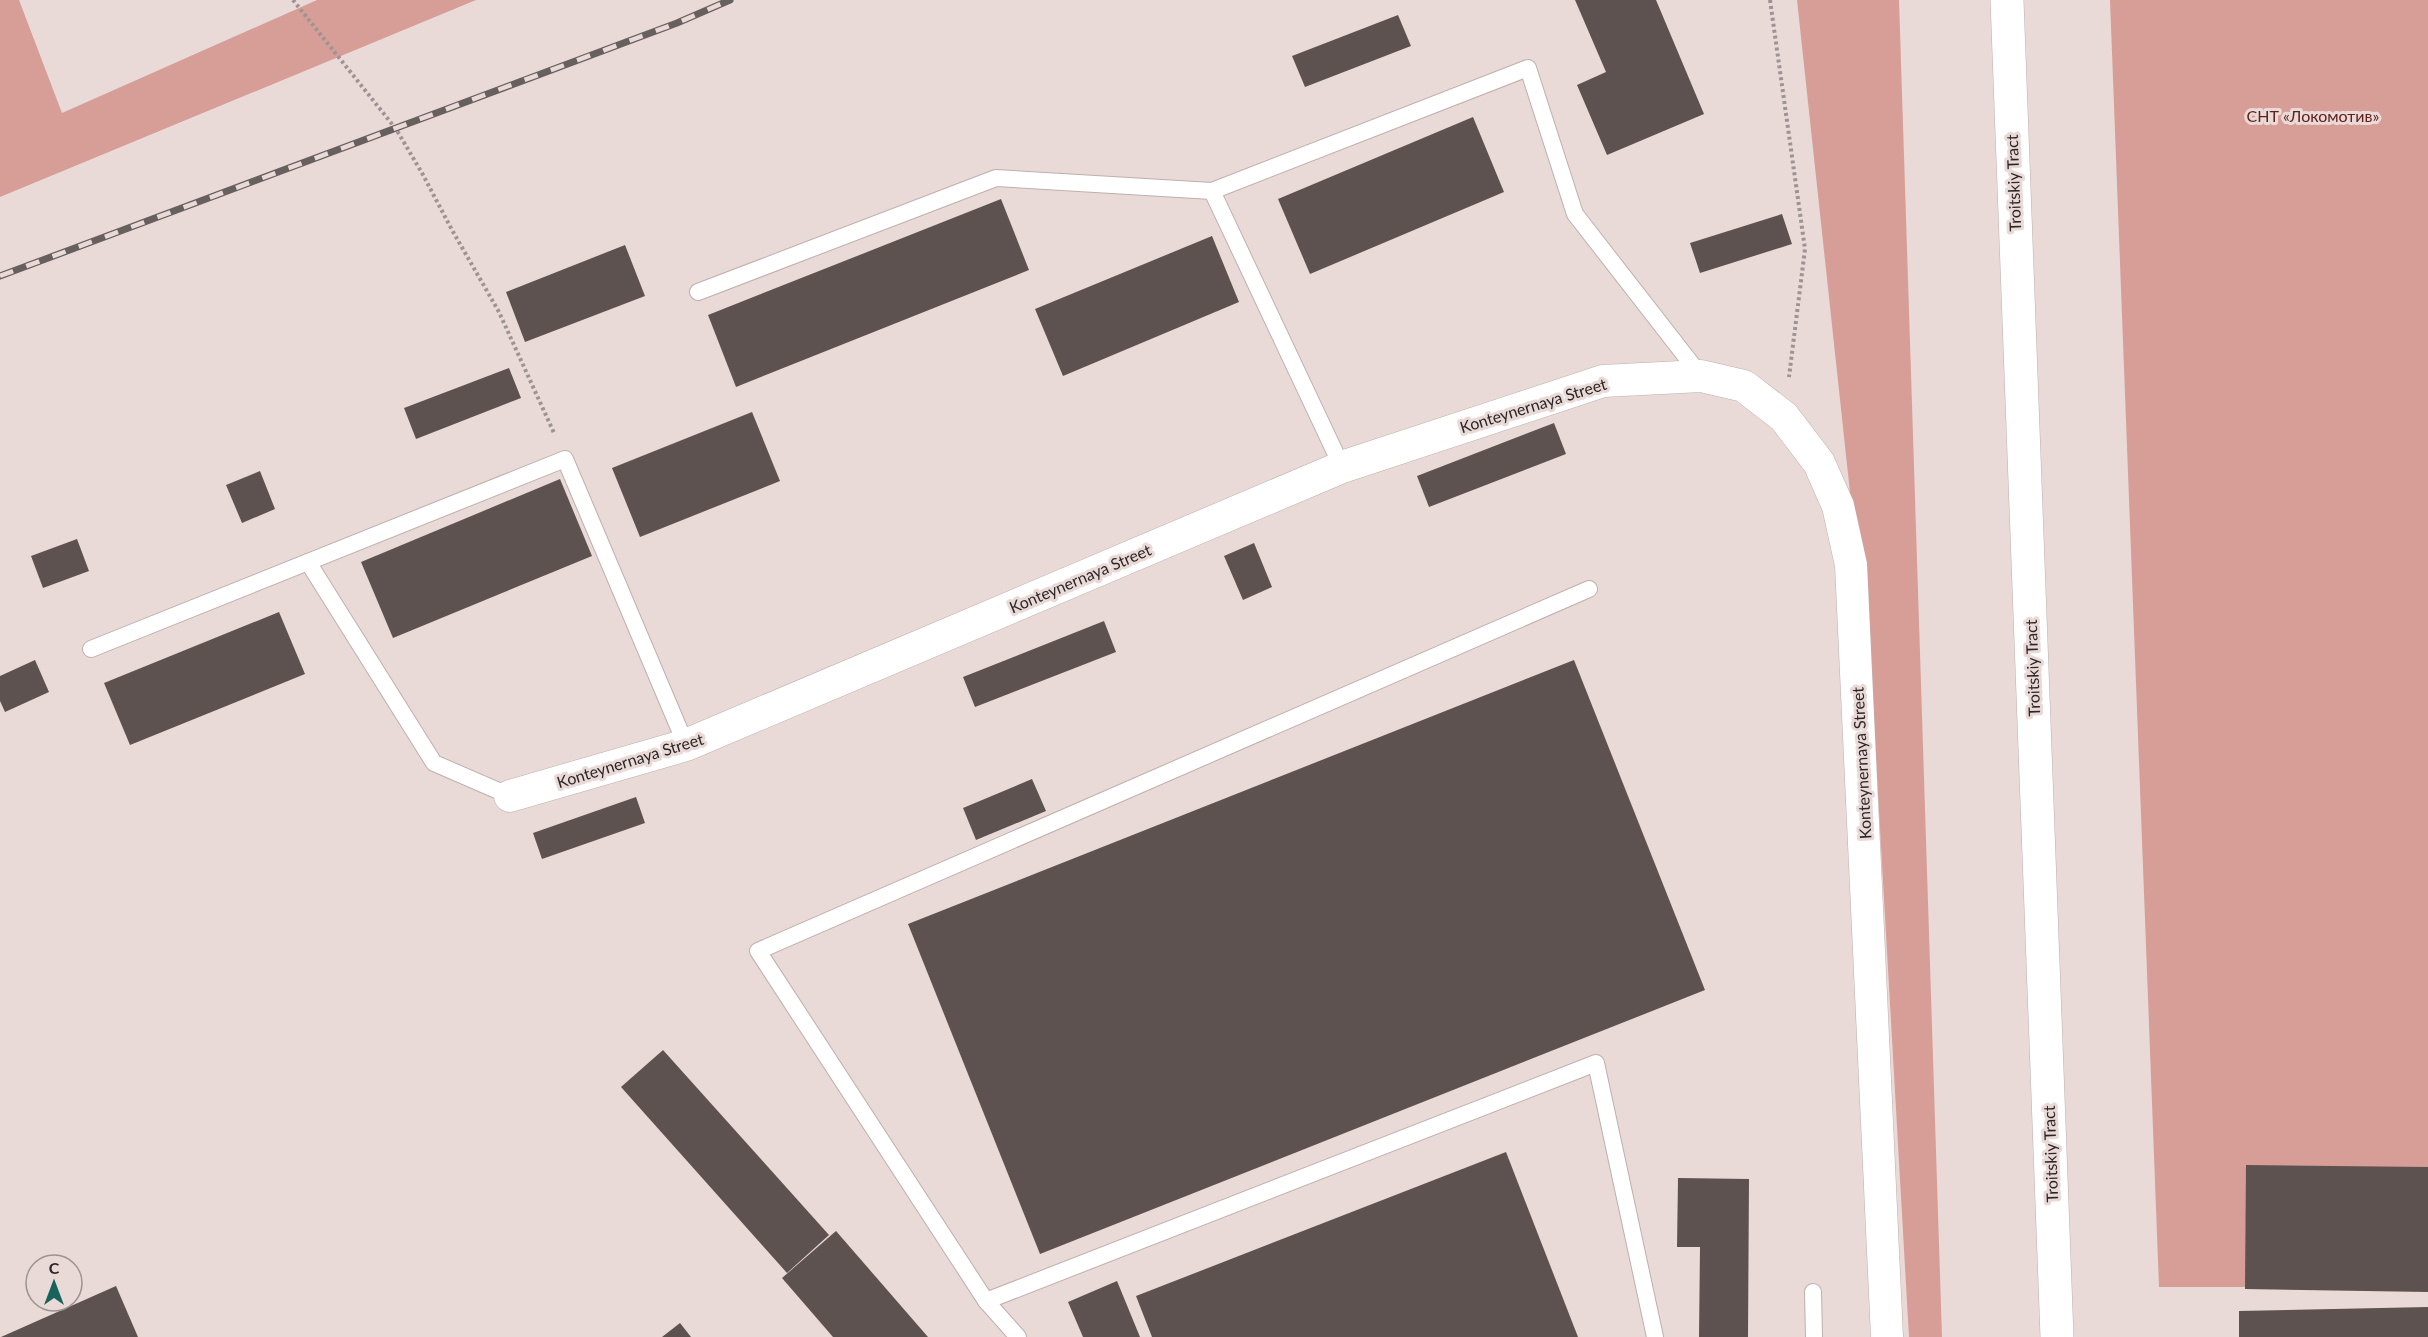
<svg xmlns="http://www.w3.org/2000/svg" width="2428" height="1337" viewBox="0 0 2428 1337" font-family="Lato,sans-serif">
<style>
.green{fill:#d79e97}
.building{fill:#5e5250}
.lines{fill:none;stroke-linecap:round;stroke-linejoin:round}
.service-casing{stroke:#beafad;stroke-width:18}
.minor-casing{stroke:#beafad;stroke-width:33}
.primary-casing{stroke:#beafad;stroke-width:34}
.path{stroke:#9e9391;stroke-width:4;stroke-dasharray:3 3;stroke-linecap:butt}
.service{stroke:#fff;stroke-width:16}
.minor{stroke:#fff;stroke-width:32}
.primary{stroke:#fff;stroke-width:33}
.rail-casing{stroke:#68605f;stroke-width:7}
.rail{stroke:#e9dad8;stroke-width:4.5;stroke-dasharray:14;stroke-linecap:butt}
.labels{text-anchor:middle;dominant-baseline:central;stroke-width:6;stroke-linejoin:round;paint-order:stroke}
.park-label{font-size:16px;fill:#63201b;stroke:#e9dad8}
.street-label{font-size:16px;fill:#2b2625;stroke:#e9dad8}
</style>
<rect width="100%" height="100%" fill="#e9dad8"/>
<g class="green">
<path d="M0,0h19l43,113 255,-113h159l-476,197z"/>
<path d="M1797,0h102l43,1337h-33l-36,-631z"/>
<path d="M2110,0h318v1224l-170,63h-99z"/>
</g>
<g class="building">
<path d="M1575,0h81l48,114 -97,41 -30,-70 29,-13z"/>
<path d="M1398,15l13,31 -106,41 -13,-31z"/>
<path d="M1473,117l31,75 -194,82 -32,-75z"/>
<path d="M1001,199l28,71 -293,117 -28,-72z"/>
<path d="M1782,214l10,30 -92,29 -10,-30z"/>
<path d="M1212,236l27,66 -176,74 -28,-67z"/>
<path d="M625,245l20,51 -120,46 -19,-50z"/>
<path d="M509,368l12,30 -105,41 -12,-31z"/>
<path d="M752,412l28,69 -140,56 -28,-69z"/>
<path d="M1554,423l12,31 -137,53 -12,-31z"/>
<path d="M260,471l15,38 -33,14 -16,-38z"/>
<path d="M560,479l32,77 -199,82 -32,-76z"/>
<path d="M77,539l12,32 -46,17 -12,-32z"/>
<path d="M1254,543l18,44 -29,13 -19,-44z"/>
<path d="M279,612l26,62 -175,71 -26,-62z"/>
<path d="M1104,621l12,31 -141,55 -12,-30z"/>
<path d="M35,660l14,32 -44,20 -5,-11v-25z"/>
<path d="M1574,660l131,330 -665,264 -132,-330z"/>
<path d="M1032,779l14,32 -70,29 -13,-32z"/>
<path d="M636,797l9,26 -103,36 -9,-26z"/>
<path d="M663,1050l166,185 -42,38 -166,-186z"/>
<path d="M1506,1152l72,185h-426l-16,-41z"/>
<path d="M2246,1165l182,2v125l-183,-3z"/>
<path d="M1678,1178l71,1 -1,158h-49l1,-90h-23z"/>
<path d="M836,1231l92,106h-95l-51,-59z"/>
<path d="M1117,1281l23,56h-57l-15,-35z"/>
<path d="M116,1286l22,51h-137z"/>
<path d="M2428,1307v30h-189v-26z"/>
<path d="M680,1323l11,14h-29z"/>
</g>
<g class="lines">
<defs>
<g id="service">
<path d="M1212,191l130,276"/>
<path d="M698,292l298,-114 216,13 316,-123 47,146 126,162"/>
<path d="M308,562l126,201 76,33"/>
<path d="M1589,589l-831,362 228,350 610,-238 59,274"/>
<path d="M91,649l474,-190 121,286"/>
<path d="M1813,1292l1,45"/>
<path d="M986,1301l32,36"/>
</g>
<path id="minor" d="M510,796l176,-51 656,-278 261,-86 98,-5 43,10 40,31 35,46 19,43 13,59 36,772"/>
<path id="primary" d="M2007,0l50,1337"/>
</defs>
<use href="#service" class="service-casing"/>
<use href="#minor" class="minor-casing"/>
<use href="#primary" class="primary-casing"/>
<g class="path">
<path d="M293,0l103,129 26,44 30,57 47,82 55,121"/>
<path d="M1770,0l35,249 -16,128"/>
</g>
<use href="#service" class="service"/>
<use href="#minor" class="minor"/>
<use href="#primary" class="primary"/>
<defs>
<path id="rail" d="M0,276l677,-253 53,-23"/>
</defs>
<use href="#rail" class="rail-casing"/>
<use href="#rail" class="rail"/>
</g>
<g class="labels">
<g class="park-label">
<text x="2313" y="115">СНТ «Локомотив»</text>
</g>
<g class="street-label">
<text transform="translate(2013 183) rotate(-92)">Troitskiy Tract</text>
<text transform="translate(1533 405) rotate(-17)">Konteynernaya Street</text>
<text transform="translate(1080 578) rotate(-23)">Konteynernaya Street</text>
<text transform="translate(2032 668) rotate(-92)">Troitskiy Tract</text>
<text transform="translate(630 760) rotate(-17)">Konteynernaya Street</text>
<text transform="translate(1861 763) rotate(-93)">Konteynernaya Street</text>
<text transform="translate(2050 1154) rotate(-92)">Troitskiy Tract</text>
</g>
</g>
<g transform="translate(54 1283)"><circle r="28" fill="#e9dad8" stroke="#9d9290" stroke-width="1.5"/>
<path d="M0-4.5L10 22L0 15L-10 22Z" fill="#18635b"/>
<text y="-9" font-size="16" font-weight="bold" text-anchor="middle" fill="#2b2625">С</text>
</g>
</svg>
